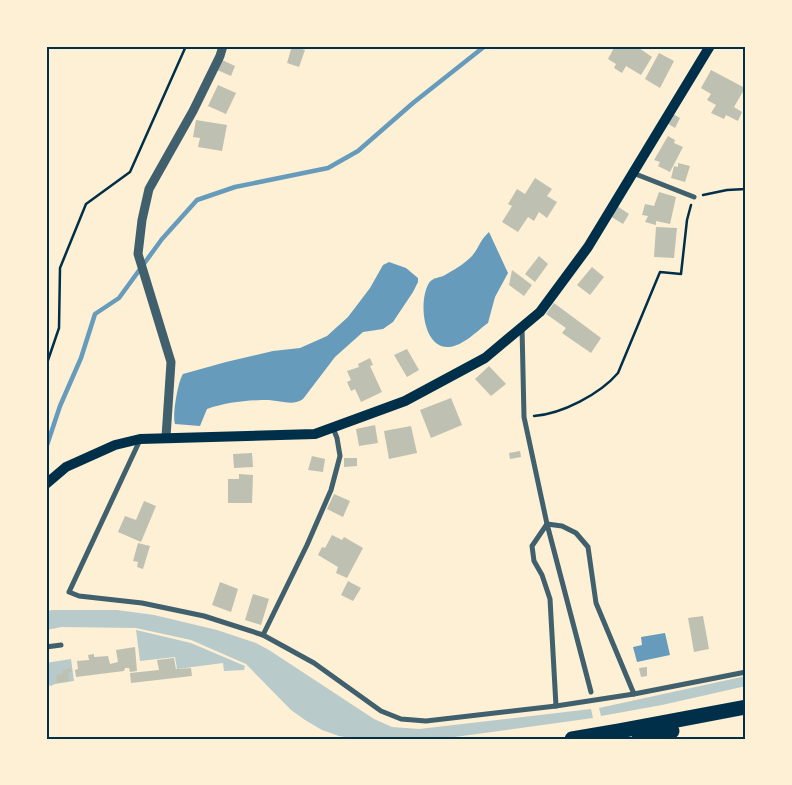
<svg xmlns="http://www.w3.org/2000/svg" width="792" height="785" viewBox="0 0 792 785" font-family="Merriweather,serif">
<style>
.green{fill:#b9caca}
.water{fill:#669bbc}
.lines{fill:none;stroke-linecap:round;stroke-linejoin:round}
.stream{stroke:#669bbc;stroke-width:4.5}
.building{fill:#bec0b2}
.path{stroke:#003049;stroke-width:2.5}
.minor{stroke:#3f606c;stroke-width:5}
.tertiary{stroke:#3f606c;stroke-width:9}
.secondary{stroke:#003049;stroke-width:10}
.motorway{stroke:#003049;stroke-width:15}
.neatline{fill:none;stroke:#003049;stroke-width:2}
</style>
<rect width="100%" height="100%" fill="#fdf0d5"/>
<g class="green">
<path d="M51,610h66l37,5 63,15 39,13 13,7 105,69 18,8 27,2 172,-20 2,9 -153,21h-83l-18,-3 -17,-6 -17,-10 -14,-10 -45,-46 -55,-24 -55,-12 -74,-1 -16,3v-18z"/>
<path d="M136,630l55,13 54,23 -1,4 -20,1 -1,-8 -46,6 -2,-12 -35,4z"/>
<path d="M71,659l3,22 -19,3 -4,2 -5,-2v-21z"/>
<path d="M746,676v10l-84,19 -61,11 -2,-8z"/>
</g>
<g class="water">
<path d="M489,232l19,41 -13,24 -7,26c-11,8 -25,23 -39,24 -26,2 -31,-46 -20,-64 4,-6 11,-5 16,-8 9,-5 19,-11 26,-18 8,-8 8,-16 18,-25z"/>
<path d="M389,262l17,6 12,10v4l-5,10 -20,30 -10,7 -20,3 -28,25 -32,42c-9,7 -22,2 -34,1 -20,0 -43,2 -62,9l-7,17 -25,-2c-3,-8 3,-43 8,-50l43,-12 47,-11 27,-3 27,-12 21,-19 22,-29 13,-23z"/>
<path d="M665,633l5,22 -33,7 -4,-15 9,-2 -1,-8z"/>
</g>
<g class="lines">
<path class="stream" d="M46,448l14,-42 21,-48 14,-44 24,-16 43,-59 35,-39 38,-13 93,-19 30,-17 55,-48 72,-57"/>
</g>
<g class="building">
<path d="M292,46l13,4 -6,17 -12,-4z"/>
<path d="M615,46h21l16,11 -11,18 -15,-9 -4,7 -8,-5 2,-4 -8,-5z"/>
<path d="M659,53l15,8 -14,27 -15,-9z"/>
<path d="M220,59l15,7 -4,10 -16,-7z"/>
<path d="M711,70l34,18 -11,19 8,5 -4,9 -12,-6 -2,4 -13,-6 5,-8 -9,-5 4,-6 -10,-6z"/>
<path d="M218,85l18,8 -10,21 -18,-8z"/>
<path d="M673,114l7,4 -5,10 -8,-5z"/>
<path d="M196,120l31,5 -5,26 -24,-4 2,-9 -7,-1z"/>
<path d="M668,136l7,4 -1,3 9,4 -13,25 -12,-6 2,-4 -6,-2z"/>
<path d="M678,163l12,3 -5,16 -14,-4 3,-12 4,1z"/>
<path d="M535,178l17,11 -5,7 10,6 -10,16 -8,-6 -5,9 -6,-4 -10,15 -16,-10 10,-16 -4,-2 9,-15 8,5z"/>
<path d="M659,192l17,5 -6,27 -14,-3v4l-11,-3 3,-6 -6,-1 3,-11 9,2z"/>
<path d="M617,206l12,8 -6,10 -13,-8z"/>
<path d="M656,227l21,1 -3,30 -20,-1z"/>
<path d="M539,256l9,8 -13,18 -10,-8z"/>
<path d="M592,267l12,10 -14,18 -13,-10z"/>
<path d="M512,270l20,15 -8,11 -15,-11z"/>
<path d="M554,303l47,35 -10,15 -29,-20 4,-5 -20,-14z"/>
<path d="M407,349l12,21 -12,7 -13,-22z"/>
<path d="M370,358l3,7 -3,1 12,26 -21,10 -6,-13 -4,2 -4,-9 4,-2 -4,-9 12,-4 -1,-3z"/>
<path d="M489,366l17,18 -15,12 -16,-17z"/>
<path d="M451,398l11,27 -31,13 -11,-28z"/>
<path d="M375,425l3,18 -19,3 -3,-17z"/>
<path d="M411,426l6,27 -28,6 -5,-28z"/>
<path d="M520,451l1,6 -11,2 -1,-6z"/>
<path d="M252,453l1,14 -19,1 -1,-14z"/>
<path d="M312,456l13,3 -2,13 -15,-2z"/>
<path d="M344,458h13v8l-13,1z"/>
<path d="M239,474l14,1 -1,28h-24v-24h11z"/>
<path d="M334,494l16,7 -7,16 -16,-8z"/>
<path d="M144,501l12,5 -15,36 -23,-10 7,-16 11,4z"/>
<path d="M332,535l10,5 2,-3 19,11 -16,30 -11,-5 2,-6 -20,-12 4,-8 3,1z"/>
<path d="M138,543l12,3 -7,23 -6,-2 1,-5 -5,-1z"/>
<path d="M348,581l13,7 -8,13 -12,-6z"/>
<path d="M220,582l18,7 -7,23 -19,-7z"/>
<path d="M253,594l16,5 -8,26 -16,-5z"/>
<path d="M703,616l6,33 -15,3 -6,-34z"/>
<path d="M135,647l2,24 -7,1 -1,-4h-4l-1,3 -48,6 -1,-7 3,-1 -1,-8 12,-1 -1,-5 6,-1v3l14,-1 2,8 8,-2 -2,-12z"/>
<path d="M174,658l2,11 15,-1 1,8 -61,7 -1,-10 29,-3 -2,-10z"/>
<path d="M647,667v9l-6,1 -2,-9z"/>
<path d="M71,668l1,4 -4,1 1,8 -12,2 -1,-8 7,-1v-4z"/>
</g>
<g class="lines">
<g class="path">
<path d="M703,195l24,-5 19,-1"/>
<path d="M46,366l13,-38 1,-60 26,-64 44,-32 56,-126"/>
<path d="M534,416c28,-2 66,-22 84,-43l42,-101 21,2 6,-54 4,-15"/>
</g>
<g class="minor">
<path d="M633,173l61,24"/>
<path d="M522,327l2,90 23,107 44,168"/>
<path d="M140,440l-71,152 10,4 63,7 62,13 59,19 51,28 67,48 20,8 25,2 130,-15 78,-12 112,-22"/>
<path d="M547,524l15,2 14,7 12,14 8,56 38,91"/>
<path d="M547,524l-15,22 2,15 8,14 8,24 6,107"/>
<path d="M263,635l44,-90 24,-55 9,-34 -3,-18 -4,-10"/>
<path d="M46,647l15,-2"/>
</g>
<path class="tertiary" d="M166,437l5,-75 -33,-108 4,-34 7,-31 44,-78 27,-55 3,-10"/>
<path class="secondary" d="M46,484l20,-17 49,-22 25,-6 175,-5 90,-33 80,-43 55,-46 48,-65 122,-201"/>
<g class="motorway">
<path d="M572,739l47,-8 127,-24"/>
<path d="M639,739l33,-8"/>
</g>
</g>
<rect width="792" height="785" fill="none" stroke="#fdf0d5" stroke-width="95"/>
<rect x="48" y="48" width="696" height="690" class="neatline"/>
</svg>
